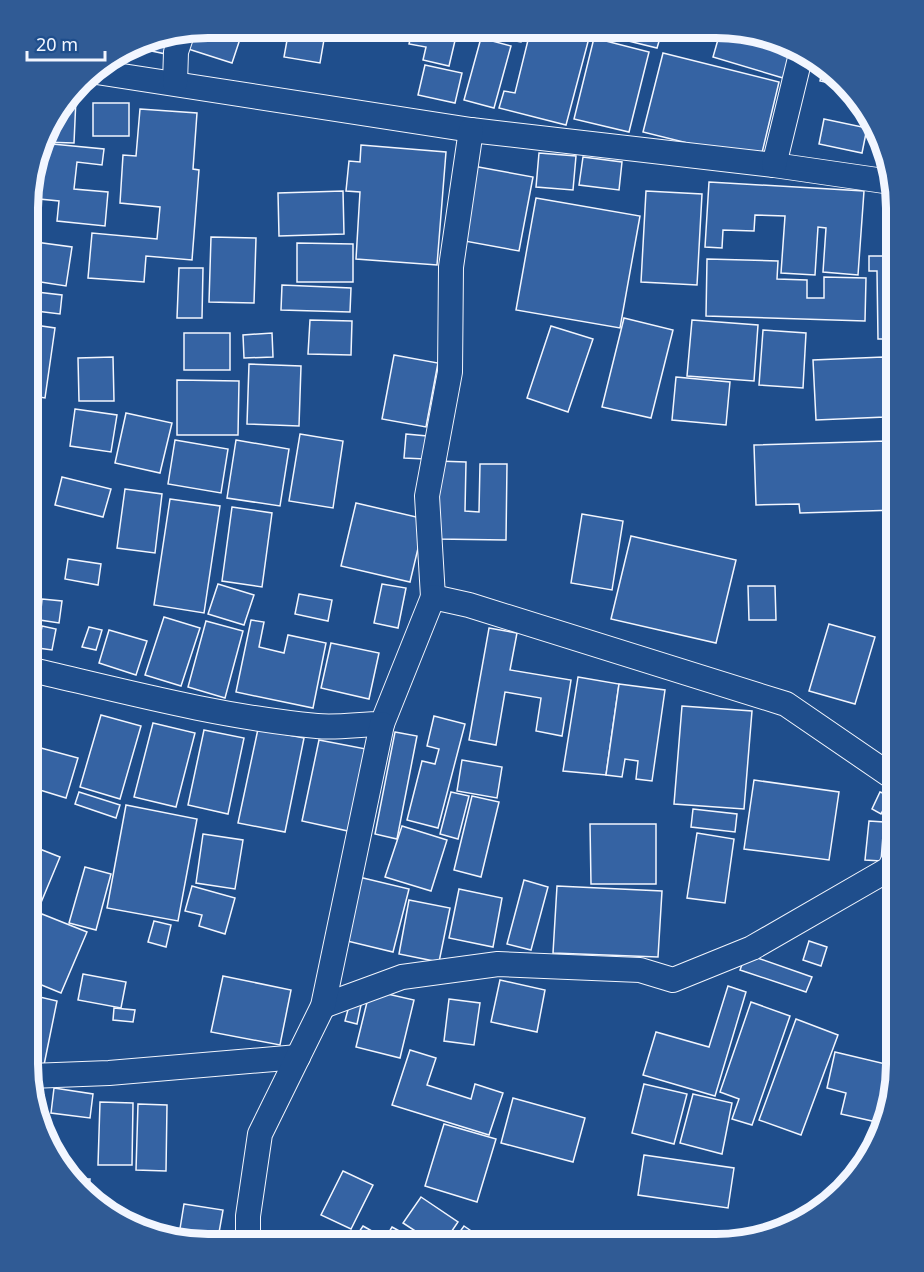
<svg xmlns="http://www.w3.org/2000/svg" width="924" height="1272" viewBox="0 0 924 1272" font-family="'Noto Sans',sans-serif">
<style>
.building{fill:#3563a3;stroke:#f2f6ff;stroke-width:1.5}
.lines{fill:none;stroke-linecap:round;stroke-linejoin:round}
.minor-casing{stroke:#f2f6ff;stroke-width:26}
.minor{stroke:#1f4e8c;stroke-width:24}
.rim{fill:none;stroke:#f2f6ff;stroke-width:8}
</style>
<rect width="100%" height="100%" fill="#1f4e8c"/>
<g class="building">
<path d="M207,27h37l-12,36 -50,-16 5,-17z"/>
<path d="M413,28h45l-9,38 -26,-6 3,-13 -17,-3z"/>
<path d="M484,28h40l-3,14 -39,-7z"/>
<path d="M531,28h19l39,10 -23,87 -67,-17 5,-17 11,2z"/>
<path d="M568,28h46l-3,12z"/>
<path d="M619,28h44l-6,20 -41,-10z"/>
<path d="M289,29l36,5 -5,29 -36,-6z"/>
<path d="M721,29h20l50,21 -8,28 -70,-21z"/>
<path d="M170,33l-4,21 -34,-7 17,-10z"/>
<path d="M481,38l30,8 -17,62 -30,-8z"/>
<path d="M594,38l55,14 -20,80 -55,-13z"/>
<path d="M663,53l116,29 -19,79 -117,-29z"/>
<path d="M824,63l2,1 18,22 -24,-5z"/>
<path d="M425,65l37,8 -7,30 -37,-8z"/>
<path d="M67,98h9l-2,45 -31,-1 8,-25z"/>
<rect x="93" y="103" width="36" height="33"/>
<path d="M140,109l57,4 -4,56 6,1 -7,90 -46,-4 -2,26 -56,-4 4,-45 65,6 3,-32 -40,-4 3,-48 13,1z"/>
<path d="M824,119l43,9 -5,25 -43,-9z"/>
<path d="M42,143l62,6 -2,16 -25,-3 -3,27 34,3 -3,34 -48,-5 2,-20 -30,-3v-15z"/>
<path d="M361,145l85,7 -9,113 -81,-6 4,-67 -14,-1 3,-30 11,1z"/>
<path d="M539,153l37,3 -3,34 -37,-3z"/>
<path d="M583,157l39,5 -3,28 -40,-5z"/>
<path d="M473,166l60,11 -14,74 -60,-11z"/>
<path d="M709,182l155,9 -6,84 -35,-3 3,-44 -8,-1 -3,48 -34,-2 4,-57 -30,-1 -1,16 -31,-1 -1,18 -17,-1z"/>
<path d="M343,191l1,43 -65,2 -1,-43z"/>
<path d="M646,191l56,3 -5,91 -56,-3z"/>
<path d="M536,198l104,18 -20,112 -104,-18z"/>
<path d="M211,237l45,1 -2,65 -45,-1z"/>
<path d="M28,241l44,6 -6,39 -38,-6z"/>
<path d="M297,243l56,1v38h-56z"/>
<path d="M869,256h28v83h-19l-1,-68h-8z"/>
<path d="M707,259l71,2 -1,18 30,1v18h17v-21l42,1 -1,43 -159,-5z"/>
<path d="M179,268h24l-1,50h-25z"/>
<path d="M282,285l69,3 -1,24 -69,-2z"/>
<path d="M28,291l34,4 -2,19 -32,-4z"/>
<path d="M624,318l49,12 -22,88 -49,-11z"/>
<path d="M310,320l42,1 -1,34 -43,-1z"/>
<path d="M692,320l66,5 -4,56 -67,-5z"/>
<path d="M28,324l27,4 -10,70 -17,-3z"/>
<path d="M551,326l42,13 -25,73 -41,-14z"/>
<path d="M763,330l43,3 -3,55 -44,-3z"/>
<rect x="184" y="333" width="46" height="37"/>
<path d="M272,333l1,24 -29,1 -1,-23z"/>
<path d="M394,355l44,8 -12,64 -44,-8z"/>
<path d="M113,357l1,44h-35l-1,-43z"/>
<path d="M883,357l2,60 -69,3 -3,-60z"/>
<path d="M895,358l2,1v19l-5,-1z"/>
<path d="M249,364l52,2 -2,60 -52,-2z"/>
<path d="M676,377l54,5 -4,43 -54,-5z"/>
<path d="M177,380l62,1 -1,54h-61z"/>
<path d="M75,409l42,6 -6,37 -41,-6z"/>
<path d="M126,413l46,10 -12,50 -45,-10z"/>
<path d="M300,434l43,7 -10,67 -44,-7z"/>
<path d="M406,434l21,2 -2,23 -21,-1z"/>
<path d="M175,440l53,9 -7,44 -53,-9z"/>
<path d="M236,440l53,9 -9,57 -53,-8z"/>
<path d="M887,441l1,31h9v38l-97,3 -1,-9 -43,1 -2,-60z"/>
<path d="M437,461l29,1 -1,49 14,1 1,-48h27l-1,76 -70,-1z"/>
<path d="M62,477l49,12 -8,28 -48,-12z"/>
<path d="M125,489l37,5 -7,59 -38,-5z"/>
<path d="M170,499l50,7 -16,107 -50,-8z"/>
<path d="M356,503l69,16 -15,63 -69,-16z"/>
<path d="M232,507l40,6 -10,74 -40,-6z"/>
<path d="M582,514l41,7 -11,69 -41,-7z"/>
<path d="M631,536l105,24 -20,83 -105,-24z"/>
<path d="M68,559l33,5 -3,21 -33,-6z"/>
<path d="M28,571l13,2 -12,70h-1z"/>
<path d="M218,584l36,11 -10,30 -36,-11z"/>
<path d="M382,584l24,4 -8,40 -24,-5z"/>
<path d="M748,586h27l1,34h-27z"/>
<path d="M299,594l33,6 -4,21 -33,-7z"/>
<path d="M42,599l20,2 -3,22 -19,-3z"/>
<path d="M164,617l36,11 -19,58 -36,-11z"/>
<path d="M251,620l13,2 -5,25 25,6 4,-18 38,8 -13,65 -77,-16z"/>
<path d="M206,621l37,10 -18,67 -37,-11z"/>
<path d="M829,624l46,13 -20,67 -46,-13z"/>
<path d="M42,626l14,3 -4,21 -14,-2z"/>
<path d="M89,627l13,3 -6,20 -14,-3z"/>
<path d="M489,628l28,5 -7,37 61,10 -9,56 -26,-5 5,-33 -36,-6 -9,53 -27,-5z"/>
<path d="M109,630l38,11 -11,34 -37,-12z"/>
<path d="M331,643l48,10 -10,46 -48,-11z"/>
<path d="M578,677l41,7 -13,91 -43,-4z"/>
<path d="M619,684l46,6 -13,91 -16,-2 2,-18 -13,-2 -3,18 -16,-2z"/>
<path d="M682,706l70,5 -8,98 -70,-5z"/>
<path d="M101,715l40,11 -21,73 -40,-12z"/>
<path d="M434,716l31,8 -27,104 -31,-8 15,-59 13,3 4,-15 -12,-3z"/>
<path d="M153,723l42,10 -19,74 -42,-10z"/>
<path d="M258,729l46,9 -19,94 -47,-9z"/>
<path d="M204,730l40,8 -16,76 -40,-9z"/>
<path d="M395,732l22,4 -20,103 -22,-5z"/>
<path d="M319,740l47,9 -18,82 -46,-10z"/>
<path d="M41,748l37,10 -12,40 -36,-11z"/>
<path d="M462,760l40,7 -5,31 -40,-7z"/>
<path d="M754,780l85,12 -10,68 -85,-11z"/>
<path d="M79,792l41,13 -4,13 -41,-14z"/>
<path d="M451,792l18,4 -11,43 -18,-5z"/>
<path d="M880,792l10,4 -9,18 -9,-5z"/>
<path d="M472,796l27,6 -18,75 -27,-7z"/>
<path d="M126,805l71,14 -19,102 -71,-13z"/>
<path d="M693,809l44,5 -2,18 -44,-5z"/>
<path d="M869,821l15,1 -3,39 -16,-1z"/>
<path d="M590,824h66v60h-65z"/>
<path d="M402,826l45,14 -16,51 -46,-14z"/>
<path d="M697,833l37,6 -9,64 -38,-5z"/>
<path d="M203,834l40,6 -8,49 -39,-6z"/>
<path d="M27,844l33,13 -20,48 -13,-6z"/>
<path d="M85,867l26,7 -15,56 -27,-7z"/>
<path d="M359,877l50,12 -16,63 -50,-12z"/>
<path d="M524,880l24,7 -17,63 -24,-6z"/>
<path d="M192,886l43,12 -10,36 -26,-8 3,-11 -17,-4z"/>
<path d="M557,886l105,5 -4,66 -105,-4z"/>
<path d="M459,889l43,9 -9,49 -44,-9z"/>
<path d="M409,900l41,8 -11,54 -40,-8z"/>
<path d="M27,907l9,3 -9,20z"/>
<path d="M42,914l45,18 -26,61 -34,-14v-32z"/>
<path d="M154,921l17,4 -5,22 -18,-5z"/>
<path d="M809,941l18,6 -6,19 -18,-6z"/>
<path d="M746,954l66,23 -6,15 -66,-22z"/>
<path d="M83,974l43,8 -5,26 -43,-8z"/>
<path d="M223,976l68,14 -11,55 -69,-13z"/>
<path d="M500,980l45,10 -8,42 -46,-10z"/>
<path d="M728,986l18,6 -31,104 -72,-21 13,-43 53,15z"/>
<path d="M370,990l44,10 -14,58 -44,-11z"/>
<path d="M27,994l30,7 -13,64 -17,-4z"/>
<path d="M449,999l31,4 -6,42 -30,-4z"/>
<path d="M350,1002l11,3 -4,19 -12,-3z"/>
<path d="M751,1002l39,14 -38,109 -20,-6 7,-20 -19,-7z"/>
<path d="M114,1008l21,2 -2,12 -20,-2z"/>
<path d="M796,1019l42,16 -37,100 -42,-15z"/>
<path d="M410,1050l26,8 -9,27 44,14 4,-15 28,9 -14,42 -97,-30z"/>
<path d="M835,1052l59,14 -13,57 -40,-9 5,-21 -19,-5z"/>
<path d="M644,1084l43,10 -13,50 -42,-11z"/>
<path d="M54,1088l39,6 -3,24 -39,-5z"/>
<path d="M693,1094l39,9 -10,51 -42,-11z"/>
<path d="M34,1095h10l-1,37z"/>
<path d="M513,1098l72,20 -12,44 -72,-19z"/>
<path d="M100,1102l33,1 -1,62h-34z"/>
<path d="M138,1104l29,1 -1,66 -30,-1z"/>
<path d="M444,1124l52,15 -19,63 -52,-16z"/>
<path d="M644,1155l90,13 -6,40 -90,-13z"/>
<path d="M343,1171l30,14 -22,44 -30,-14z"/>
<path d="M76,1179h14l-1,15z"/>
<path d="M421,1197l37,25 -15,22h-8l-32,-21z"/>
<path d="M184,1204l39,6 -6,34 -33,-1 -6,-2z"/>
<path d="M363,1226l16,9 -6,9h-8l-10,-6z"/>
<path d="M464,1226l13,9 -6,9h-20z"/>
<path d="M392,1227l31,17h-41z"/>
</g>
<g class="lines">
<defs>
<g id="minor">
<path d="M90,71l381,59 303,35 117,17"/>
<path d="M175,83l1,-31 7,-21"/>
<path d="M774,165l27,-111"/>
<path d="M433,597l-6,-101 23,-124 1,-105 20,-137"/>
<path d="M28,669c95,22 191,48 289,57 21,2 44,-2 65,-2l51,-127 36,8 317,99 111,76"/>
<path d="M323,1006l79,-29 96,-13 142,6 33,10 79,-32 137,-79 8,-15"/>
<path d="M30,1076l79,-3 189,-16"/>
<path d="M248,1244v-28l12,-82 63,-128 59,-282"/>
</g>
</defs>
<use href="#minor" class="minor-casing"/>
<use href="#minor" class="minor"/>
</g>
<path d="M0 0H924V1272H0ZM208 38H716A170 170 0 0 1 886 208V1064A170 170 0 0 1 716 1234H208A170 170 0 0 1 38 1064V208A170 170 0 0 1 208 38Z" fill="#305b95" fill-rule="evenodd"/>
<path class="rim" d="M208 38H716A170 170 0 0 1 886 208V1064A170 170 0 0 1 716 1234H208A170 170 0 0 1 38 1064V208A170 170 0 0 1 208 38Z"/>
<path d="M27 51v9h78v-9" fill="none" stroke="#f2f6ff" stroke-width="3"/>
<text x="36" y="51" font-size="18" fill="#f2f6ff" stroke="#1f4e8c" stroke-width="4.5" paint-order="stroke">20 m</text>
</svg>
